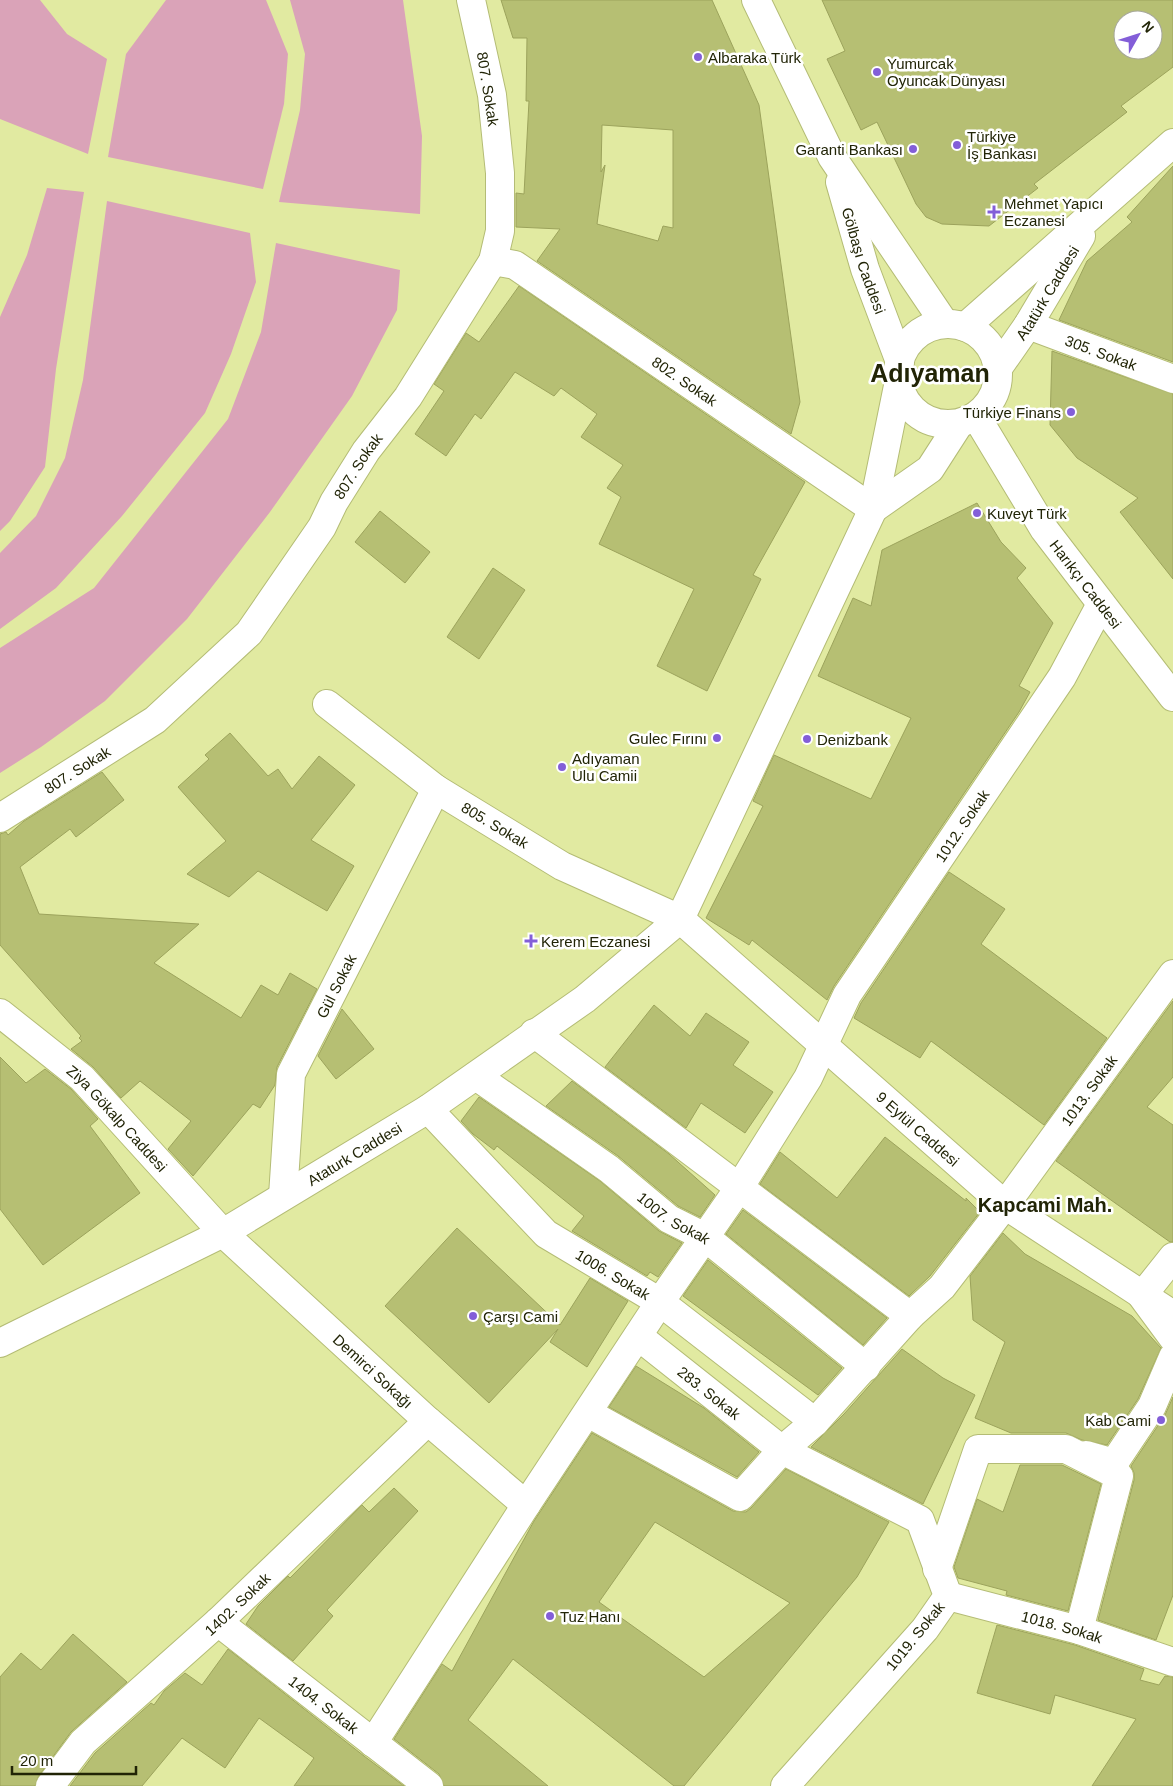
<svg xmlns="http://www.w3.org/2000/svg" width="1173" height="1786" viewBox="0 0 1173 1786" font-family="Helvetica,sans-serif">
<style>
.green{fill:#daa3b8}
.building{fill:#b6bf73;stroke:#9ca35c;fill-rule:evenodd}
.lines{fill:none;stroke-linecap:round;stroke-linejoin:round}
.pedestrian-casing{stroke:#b4bc75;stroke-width:30}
.minor-casing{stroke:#b4bc75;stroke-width:30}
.tertiary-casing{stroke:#b4bc75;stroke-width:30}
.secondary-casing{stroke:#b4bc75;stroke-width:30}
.pedestrian{stroke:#fff;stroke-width:28}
.minor{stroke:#fff;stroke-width:28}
.tertiary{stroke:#fff;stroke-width:28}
.secondary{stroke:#fff;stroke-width:28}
.poi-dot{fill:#835ed8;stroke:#fff;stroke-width:2}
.labels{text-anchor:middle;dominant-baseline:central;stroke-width:5;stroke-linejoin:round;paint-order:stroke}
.poi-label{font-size:15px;fill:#212406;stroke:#fff;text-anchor:start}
.street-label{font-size:15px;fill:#212406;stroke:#fff}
.district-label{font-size:20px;font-weight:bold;fill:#212406;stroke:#fff}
.town-label{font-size:25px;font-weight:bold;fill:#212406;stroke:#fff}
</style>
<rect width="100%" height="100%" fill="#e1eaa1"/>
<g class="green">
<path d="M0,0h40l27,34 40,25 -19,95 -88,-35z"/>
<path d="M166,0h100l22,54 -4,50 -21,85 -155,-32 18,-103z"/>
<path d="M290,0h113l19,136 -2,78 -141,-12 21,-92 5,-56z"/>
<path d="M47,188l37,4 -28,177 -11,98 -35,54 -10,10v-214l27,-62z"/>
<path d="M107,201l143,32 6,49 -25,72 -26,59 -83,103 -66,72 -56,41v-76l36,-37 29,-58 18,-78z"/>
<path d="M276,243l124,27 -3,40 -45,86 -82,116 -83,107 -82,82 -64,46 -41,26v-125l94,-60 134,-169 33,-87z"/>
</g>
<g class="building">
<path d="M501,0h211l47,105 41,297 -9,32 -254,-173 23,-32 -44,-2v-34l8,1 5,-93h-3l1,-63h-14zM602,125l71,5v98l-10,-2 -5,15 -61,-17 8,-59 -4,7z"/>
<path d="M822,0h351v67l-52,39 6,6 -93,72 4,4 -49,38 -47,-2 -16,-7 -10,-13 -39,-82 -16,8 -34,-71 18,-8zM1123,20h30v30h-30z"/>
<path d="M1173,166v196l-114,-42 28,-59 45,-39 -5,-5z"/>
<path d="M519,286l286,196 -52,93 8,4 -54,112 -50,-25 37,-77 -95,-45 22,-47 -14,-9 16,-23 -42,-28 16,-23 -36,-26 -7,8 -39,-24 -34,47 -6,-5 -29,42 -31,-22 29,-43 -10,-7 32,-51 13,9z"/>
<path d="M1052,351l121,43v185l-53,-67 18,-14 -61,-40 -27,-33z"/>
<path d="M977,503l24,39 25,26 -9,10 36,45 -34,63 11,6 -11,20 -185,274 -7,14 -75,-60 -3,5 -43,-27 57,-112 -10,-5 21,-46 97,44 40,-81 -93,-42 35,-78 18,8 11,-56z"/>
<path d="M380,511l50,41 -25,31 -50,-41z"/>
<path d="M493,568l32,22 -46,69 -32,-22z"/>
<path d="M230,733l38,43 10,-7 14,20 27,-33 36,29 -44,55 43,26 -27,45 -69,-40 -29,26 -42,-23 39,-33 -48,-54 31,-28 -4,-4z"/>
<path d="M102,772l22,28 -48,37 -6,-8 -50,38 19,47 160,10 -45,39 87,55 20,-33 17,10 12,-22 27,16 -40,78 -2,18 -15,23 -7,-4 -60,72 -25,-27 23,-28 -51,-40 -19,17 -28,-31 -22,-18 11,-8 -3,-3 2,-2 -81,-91v-111l6,-2 2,3 16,-14z"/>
<path d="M949,872l56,37 -24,35 126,94 -63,87 -113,-84 -11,17 -66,-40 7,-15z"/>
<path d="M1173,1001v76l-26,30 26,18v117h-3l-114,-81z"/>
<path d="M654,1005l36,31 16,-23 43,29 -16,23 40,27 -28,41 -44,-30 -15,25 -81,-61z"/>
<path d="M342,1009l32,40 -38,30 -18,-23z"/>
<path d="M0,1057l26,26 19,-14 26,20 27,30 -8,7 50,67 -97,72 -43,-56z"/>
<path d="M572,1081l97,73 46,41 -15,22 -22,-11 -60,-50 -72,-50z"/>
<path d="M479,1097l121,84 59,50 23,12 -24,34 -8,-5 -3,4 -75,-45 12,-15 -87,-70 -3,4 -21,-16 -12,-13z"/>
<path d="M885,1137l81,64v-3l14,14 -50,64 -21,20 -149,-112 20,-32 57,46z"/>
<path d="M743,1210l144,108 -24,27 -137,-111z"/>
<path d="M457,1228l103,97 30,-47 38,23 -41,66 -37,-25 8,-13 -69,74 -104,-97z"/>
<path d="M1003,1233l22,21 107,62 29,32 -23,51 -31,46 -25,-5 -16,-7h-55l-36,-15 30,-76 -32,-22 -3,-44z"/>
<path d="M708,1260l134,108 -24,27 -135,-99z"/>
<path d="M902,1349l41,29 32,17 -52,109 -112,-57 33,-33z"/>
<path d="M636,1366l68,42 55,44 -22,25 -128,-70z"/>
<path d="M1173,1397v198l-17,45 -58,-20 36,-140v-7l-3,-7 34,-51z"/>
<path d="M592,1433l141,78 13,1 5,-4 35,-39 103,53 -32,55 -173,209h-10l-161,-127 -45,61 80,66h-104l-5,-12 -45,-35 48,-75 10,7 82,-150zM655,1522l135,81 -86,74 -105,-75z"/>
<path d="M1020,1465h42l39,19 -33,127 -62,-16 1,-4 -49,-13 -4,-11 23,-68 26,13z"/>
<path d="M394,1488l24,23 -91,99 6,6 -40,45 -47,-37 12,-18 30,-30 2,2 72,-73 7,7z"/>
<path d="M997,1625l78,20 69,24 -4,11 19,5 6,-9 8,1v109h-81l44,-67 -81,-24 -5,19 -73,-21z"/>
<path d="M73,1634l54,48 -56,50 -33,45 -3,9h-35v-109l21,-24 20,17z"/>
<path d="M228,1649l136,107 40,30h-110l20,-28 -55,-40 -34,50 -43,-30 -40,48h-72l25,-33 56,-50 3,2 10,-14 21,-18 17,12z"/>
</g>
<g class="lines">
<defs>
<g id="pedestrian">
<path id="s1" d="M1028,325l145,54"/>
<path id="s2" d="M0,818l155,-98 94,-87 73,-106 12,-25 32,-51 42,-54 85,-136 7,-30v-58l-8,-78 -21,-95"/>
</g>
<g id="minor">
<path id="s3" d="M493,261l22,4 358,244"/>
<path d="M534,1033l376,283"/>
<path id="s4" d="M476,1076l133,93 60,50 36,18 161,130"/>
<path id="s5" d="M428,1109l118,125 114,68 155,120"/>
<path id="s6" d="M283,1196l8,-122 145,-285"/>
<path id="s7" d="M223,1233l205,188 98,84"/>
<path d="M1173,1257l-31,39 31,42"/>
<path id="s8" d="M638,1336l144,114 138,70 28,76 -23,33 -140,157"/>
<path id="s9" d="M0,1343l223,-110 205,-124 157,-110 95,-80 -118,-53 -126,-77 -109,-85"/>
<path id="s10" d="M588,1413l152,84 42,-47 33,-28 95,-106 32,-29 63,-82 168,-231"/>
<path d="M1086,1455l28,8 38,-57 21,-49"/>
<path d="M937,1569l41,-120h88l53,27 -40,154"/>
<path id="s11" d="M948,1596l131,34 94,32"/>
<path id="s12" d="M218,1622l211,164"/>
<path id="s13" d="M373,1743l153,-238 134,-203 79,-114 69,-110 39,-83 215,-318 39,-73"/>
<path id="s14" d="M50,1786l33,-44 135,-120 210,-201"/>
</g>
<g id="tertiary">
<path id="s15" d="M0,1013l82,65 141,155"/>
</g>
<g id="secondary">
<path d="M756,0l76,157 113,167"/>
<path id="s16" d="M840,182l25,87 35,93"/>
<circle cx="948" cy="374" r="50"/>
<path d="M965,327l208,-184"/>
<path id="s17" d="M998,368l30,-43 53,-89"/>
<path id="s18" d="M899,381l-26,128 -193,410 325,286 168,110"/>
<path id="s19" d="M976,416l68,113 129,168"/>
<path d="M873,509l57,-40 29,-45"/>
</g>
</defs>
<use href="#pedestrian" class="pedestrian-casing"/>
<use href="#minor" class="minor-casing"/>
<use href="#tertiary" class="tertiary-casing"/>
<use href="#secondary" class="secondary-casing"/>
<use href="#pedestrian" class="pedestrian"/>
<use href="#minor" class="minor"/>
<use href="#tertiary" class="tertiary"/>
<use href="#secondary" class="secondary"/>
</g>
<g class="poi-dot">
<circle cx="698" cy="57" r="5"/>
<circle cx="877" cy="72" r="5"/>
<circle cx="957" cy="145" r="5"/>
<circle cx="913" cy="149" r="5"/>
<path d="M991.5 204.5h5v5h5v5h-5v5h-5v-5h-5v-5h5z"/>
<circle cx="1071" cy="412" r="5"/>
<circle cx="977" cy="513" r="5"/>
<circle cx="717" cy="738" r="5"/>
<circle cx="807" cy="739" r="5"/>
<circle cx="562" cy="767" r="5"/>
<path d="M528.5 933.5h5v5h5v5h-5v5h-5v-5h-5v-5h5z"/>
<circle cx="473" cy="1316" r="5"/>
<circle cx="1161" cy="1420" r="5"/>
<circle cx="550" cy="1616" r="5"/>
</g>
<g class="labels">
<g class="poi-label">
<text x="708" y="57">Albaraka Türk</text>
<text x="887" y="63">Yumurcak<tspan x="887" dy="17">Oyuncak Dünyası</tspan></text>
<text x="967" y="136">Türkiye<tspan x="967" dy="17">İş Bankası</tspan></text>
<text x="903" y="149" text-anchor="end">Garanti Bankası</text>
<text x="1004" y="203">Mehmet Yapıcı<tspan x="1004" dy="17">Eczanesi</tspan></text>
<text x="1061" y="412" text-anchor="end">Türkiye Finans</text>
<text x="987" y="513">Kuveyt Türk</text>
<text x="707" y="738" text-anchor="end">Gulec Fırını</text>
<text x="817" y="739">Denizbank</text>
<text x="572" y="758">Adıyaman<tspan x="572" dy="17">Ulu Camii</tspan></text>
<text x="541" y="941">Kerem Eczanesi</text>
<text x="483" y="1316">Çarşı Cami</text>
<text x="1151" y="1420" text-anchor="end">Kab Cami</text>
<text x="560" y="1616">Tuz Hanı</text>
</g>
<g class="street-label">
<text transform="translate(488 89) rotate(81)">807. Sokak</text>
<text stroke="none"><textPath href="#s16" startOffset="82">Gölbaşı Caddesi</textPath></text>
<text stroke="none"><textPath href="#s17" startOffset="90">Atatürk Caddesi</textPath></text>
<text stroke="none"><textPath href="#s1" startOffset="78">305. Sokak</textPath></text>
<text stroke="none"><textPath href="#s3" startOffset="228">802. Sokak</textPath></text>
<text stroke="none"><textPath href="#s2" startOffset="511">807. Sokak</textPath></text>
<text stroke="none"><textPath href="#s19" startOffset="201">Harıkçı Caddesi</textPath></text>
<text stroke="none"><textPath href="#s2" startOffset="91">807. Sokak</textPath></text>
<text transform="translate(495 825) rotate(31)">805. Sokak</text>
<text stroke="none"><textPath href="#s13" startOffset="1091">1012. Sokak</textPath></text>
<text stroke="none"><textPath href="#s6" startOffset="221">Gül Sokak</textPath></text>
<text stroke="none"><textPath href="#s10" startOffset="711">1013. Sokak</textPath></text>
<text stroke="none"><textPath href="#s15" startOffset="158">Ziya Gökalp Caddesi</textPath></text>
<text stroke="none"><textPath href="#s18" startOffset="901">9 Eylül Caddesi</textPath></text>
<text stroke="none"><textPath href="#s9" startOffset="402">Ataturk Caddesi</textPath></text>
<text stroke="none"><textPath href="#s4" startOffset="244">1007. Sokak</textPath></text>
<text stroke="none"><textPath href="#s5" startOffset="250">1006. Sokak</textPath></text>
<text stroke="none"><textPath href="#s7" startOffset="204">Demirci Sokağı</textPath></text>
<text stroke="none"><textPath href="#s8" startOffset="91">283. Sokak</textPath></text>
<text stroke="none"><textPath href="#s14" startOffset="262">1402. Sokak</textPath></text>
<text stroke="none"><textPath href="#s11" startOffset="118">1018. Sokak</textPath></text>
<text transform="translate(915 1636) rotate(-51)">1019. Sokak</text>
<text stroke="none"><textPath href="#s12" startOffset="134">1404. Sokak</textPath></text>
</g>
<g class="district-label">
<text x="1045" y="1205">Kapcami Mah.</text>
</g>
<g class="town-label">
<text x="930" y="373">Adıyaman</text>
</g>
</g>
<g transform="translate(1138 35) rotate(51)"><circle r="24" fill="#ffffff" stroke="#a6a79b"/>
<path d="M0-4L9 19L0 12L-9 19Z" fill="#835ed8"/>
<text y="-8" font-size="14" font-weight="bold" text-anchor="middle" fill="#212406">N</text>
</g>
<path d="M12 1766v8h124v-8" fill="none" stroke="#212406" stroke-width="2.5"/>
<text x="20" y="1766" font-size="15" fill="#212406" stroke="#ffffff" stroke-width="4" paint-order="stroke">20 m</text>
</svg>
